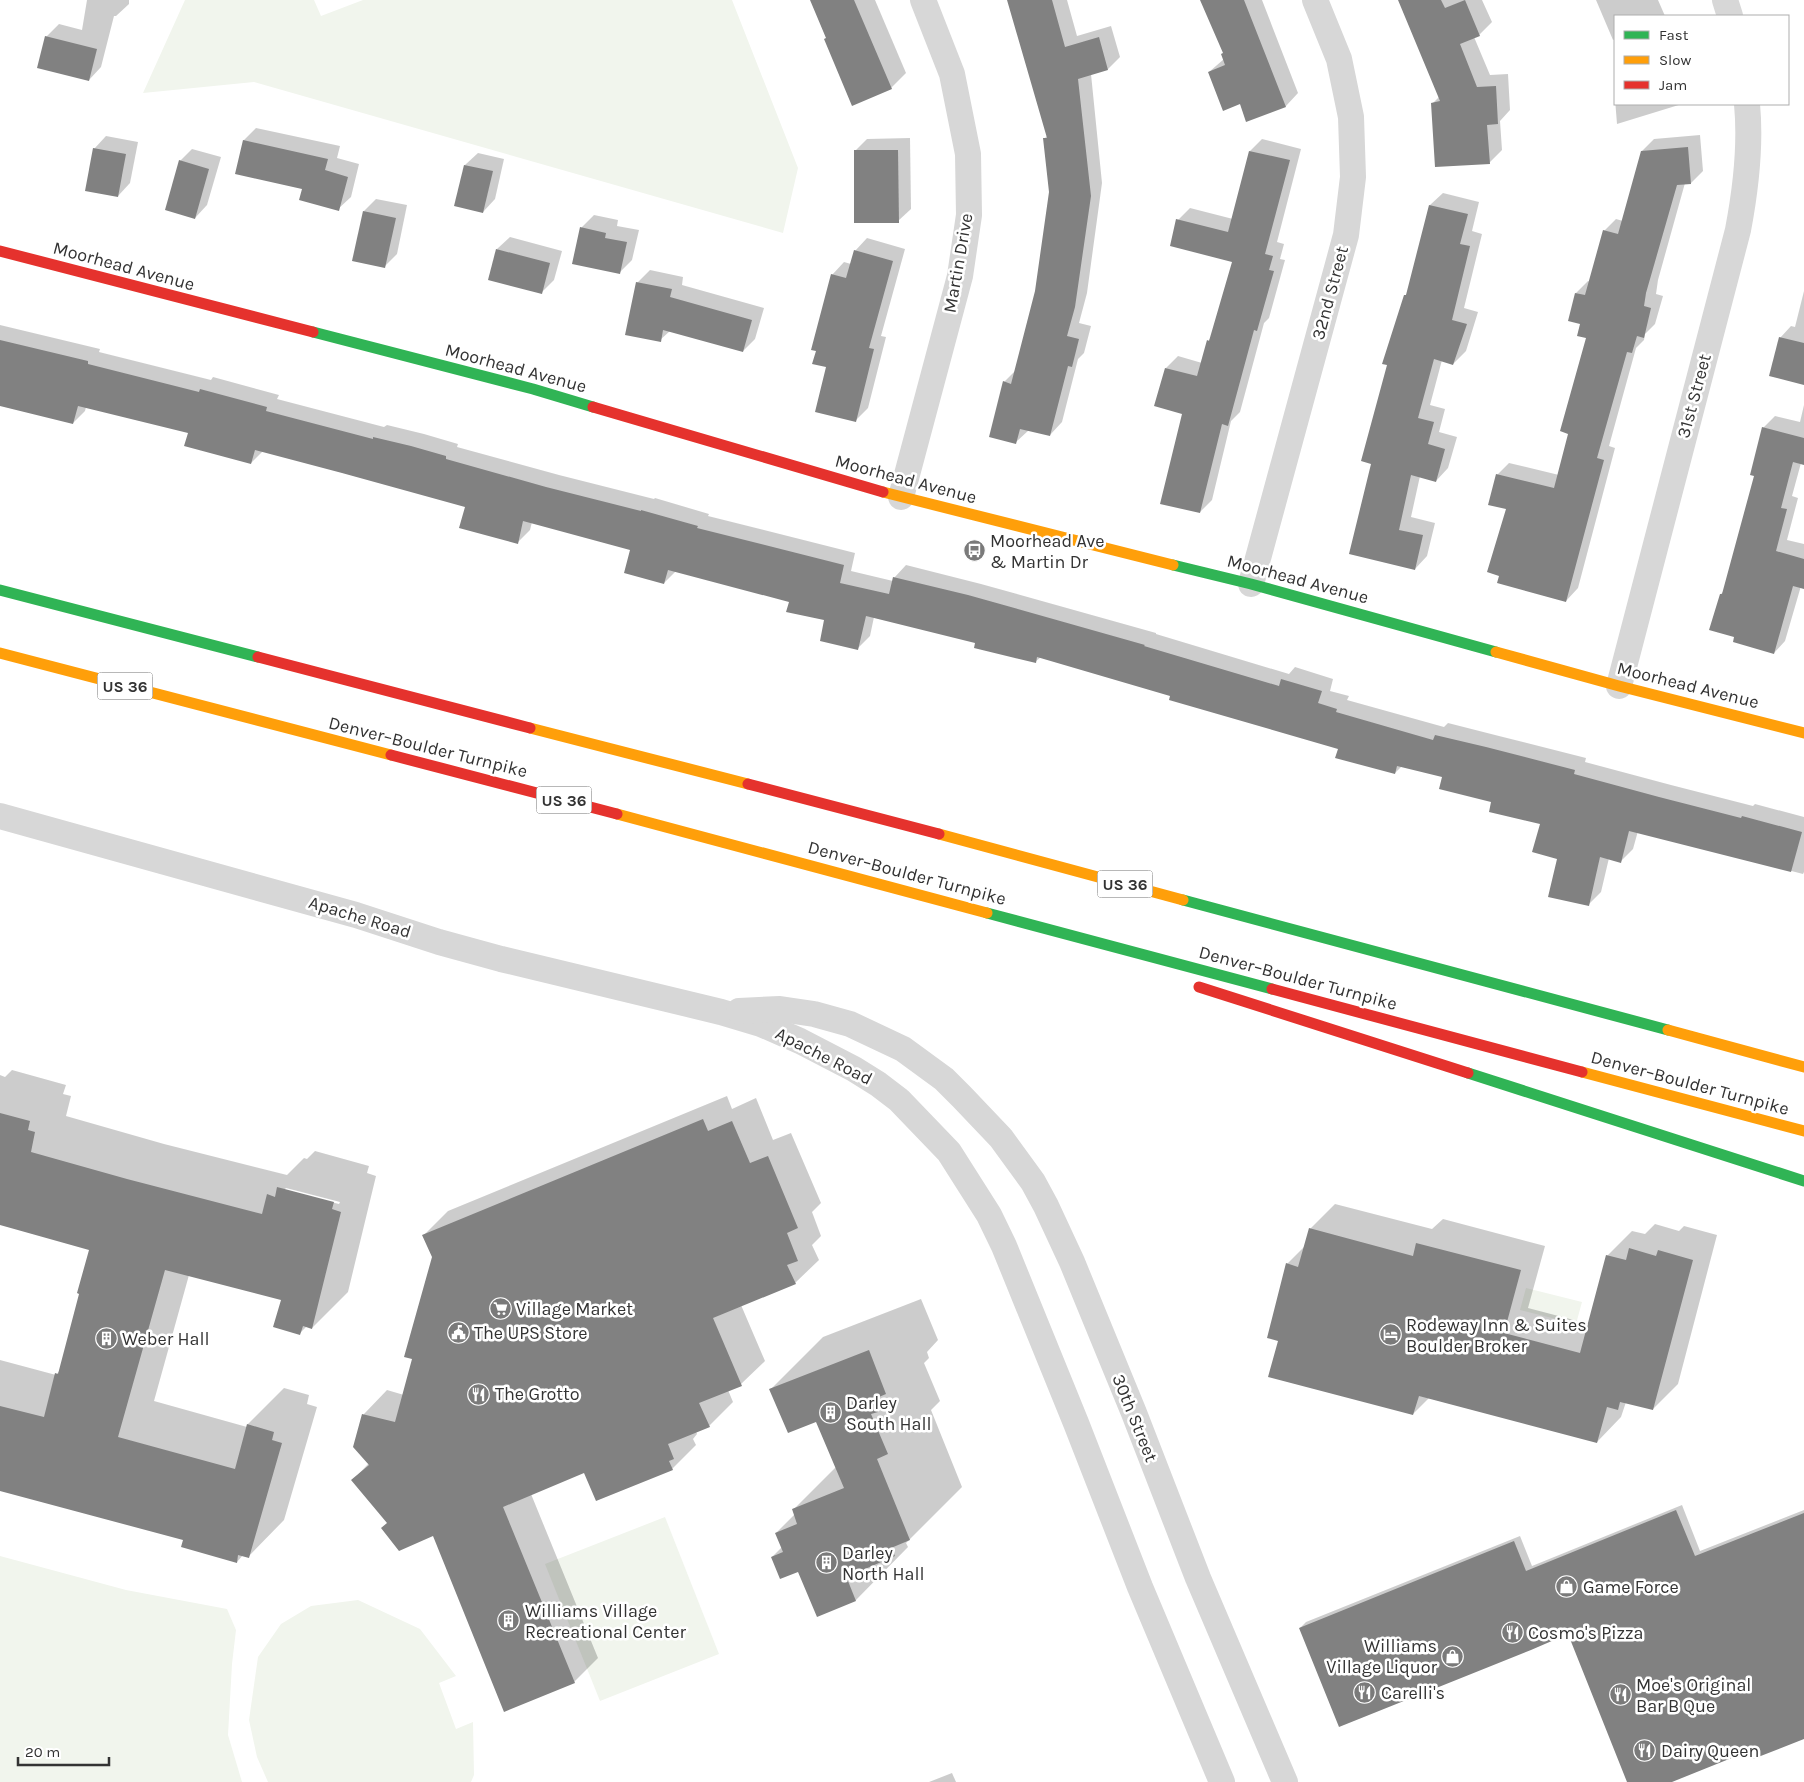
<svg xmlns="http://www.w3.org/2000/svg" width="1804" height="1782" viewBox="0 0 1804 1782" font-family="Karla,sans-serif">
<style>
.green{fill:#f1f5ed}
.shadow{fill:#0003;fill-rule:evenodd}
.building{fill:#818181}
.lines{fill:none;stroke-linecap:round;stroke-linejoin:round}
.street{stroke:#d7d7d7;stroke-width:26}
.fast{stroke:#30b455;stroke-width:11}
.slow{stroke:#ff9f0a;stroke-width:11}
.jam{stroke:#e5322d;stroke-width:11}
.labels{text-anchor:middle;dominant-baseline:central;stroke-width:5;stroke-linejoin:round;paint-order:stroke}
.shield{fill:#fff;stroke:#707070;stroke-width:1}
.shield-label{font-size:16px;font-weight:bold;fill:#333}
.street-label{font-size:18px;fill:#333;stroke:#fff}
.poi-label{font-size:18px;fill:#333;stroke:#fff;text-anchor:start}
</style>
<rect width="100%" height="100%" fill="#fff"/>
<g class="green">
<path d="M185,0h129l7,16 42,-16h369l66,168 -15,65 -529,-151 -111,11z"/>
<path d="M1526,1288l56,14 -6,22 -56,-14z"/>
<path d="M665,1517l54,137 -119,47 -55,-137z"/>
<path d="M0,1556l126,34 101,19 9,21 -4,34 -4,71 14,47h-242z"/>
<path d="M358,1600l62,29 36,47 -17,7 17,46 17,-7 1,53 -3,7h-203l-11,-25 -8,-37 9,-63 23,-33 30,-18z"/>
</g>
<g class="shadow">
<path d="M87,0h42v4l-13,12h-2l-13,51 -12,13 -43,-43 13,-13 23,6z"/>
<path d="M811,0h64l31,73 -15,15 -38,16z"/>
<path d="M1009,0h58l10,36 34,-10 9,31 -12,12 -17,5 11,109 -15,110 -8,30 12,3 -7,27 -6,6 -16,63 -12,13 -21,-5 -13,12 -12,-60 12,-12 20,-79 14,-99 -5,-54 3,-3z"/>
<path d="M1202,0h60l36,93 -12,13 -39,14 -7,-17 -31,-31 15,-13v-7z"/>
<path d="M1399,0h83l10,22 -13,13 -5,2 16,38 18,-1 2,36 -10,11 2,29 -13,13 -57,-59 8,-8z"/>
<path d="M1596,0h62l7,16h-50v23l-2,1z"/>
<path d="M1615,98v6h67l-65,20 -2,-25z"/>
<path d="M256,128l84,18 -3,12 22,6 -8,33 -13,12 -35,-21 -66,-15 7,-33z"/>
<path d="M1700,135l3,36 -12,12h-6l-27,97 -2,14 7,2 -8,28 -10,10 -1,6 -8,8 -27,98 6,2 -37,140 -12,13 -65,-26 6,-67 -10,-33 12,-12 50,12 11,-42 17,-96 -6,-14 -12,-3 7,-27 12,-12 2,1 14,-51 12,-12 7,2 19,-70 12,-12z"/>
<path d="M106,136l32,6 -8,41 -12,13 -24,-47z"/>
<path d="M910,138l1,71 -13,12 -43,-70 12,-12z"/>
<path d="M1262,139l39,10 -24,93 7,2 -4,15 5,1 -16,58 -5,5 -24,89 -9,9 -19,79 -12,12 -16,-99 -18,-45 12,-12 24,7 6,-22 4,-4 22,-76 -56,-41 12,-12 43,11 17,-68z"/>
<path d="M192,149l29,8 -14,48 -12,13 -15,-57z"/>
<path d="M478,153l26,6 -9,40 -12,13 -18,-47z"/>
<path d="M1443,193l36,9 -7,29 10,3 -18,74 14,4 -12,39 -13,13 -11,-4 -12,45 15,4 -6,23 18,5 -9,31 -12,13 -16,-5 -9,41 24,6 -8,33 -12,13 -43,-106 34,-168 2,-2 22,-88z"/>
<path d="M376,199l31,6 -10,49 -13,13 -20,-56z"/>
<path d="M594,215l24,5 -1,6 22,4 -7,30 -13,13 -45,-10 8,-36z"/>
<path d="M510,237l52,14 -8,29 -13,13 -44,-44z"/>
<path d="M867,238l38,11 -24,87 5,1 -18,71 -12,12 -28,-54 4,-91 12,-13 7,2 4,-13z"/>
<path d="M650,270l33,7 -1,8 82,23 -9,31 -12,12 -73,-20 -10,9 -23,-57z"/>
<path d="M1804,291v92l-24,-45 11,-12 4,1z"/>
<path d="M0,325l100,24 -1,3 112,28 2,-3 66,18 -2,4 107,28 3,-2 37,9 34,10 -1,3 102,28 95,24 1,-1 54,16 -1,2 147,37 -4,18 42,10 1,-3 12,-13 75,19 175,49v1l133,40 6,-7 38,12 -3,12 19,5 -2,4 97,27 4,-4 51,13 87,22 -1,4 86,23 82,21 2,-2 49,13v55l-1,2 -165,-43 -5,18 -12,12 -12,-3 -8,34 -12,12 -31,-46 -17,-35 -97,-47 -42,-10 -7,7 -56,-25 -167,-53 -131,-38 -6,5 -58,-20 -103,-25 -4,19 -12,12 -32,-29 -36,-18 -114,-30 -12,12 -32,-34 -100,-27 -2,8 -12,12 -52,-36 -203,-55 -12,12 -62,-31 -103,-25 -1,4 -12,12 -73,-45z"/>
<path d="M1804,405v58h-3l-9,33 6,2 -11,42 17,4v43l-3,-1 -16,55 -11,12 -38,-17 -15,-42 3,-3 31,-116 8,-47 12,-12 25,6z"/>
<path d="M12,1070l54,15 -3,9 8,2 -5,20 98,28 123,31 17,-17 3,1 8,-8 54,15 -2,7 9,3 -28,116 -36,36 -5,-2 -7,7 -17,-34 -94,-24 -35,126 93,26 1,-3 36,-36 25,7 -2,9 10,3 -33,113 -36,37 -5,-2 -6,7 -53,-23 -184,-50v-129l56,15 5,-6 30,-120 -91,-25v-149l5,2zM286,1188l54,14 -1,2 -55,-14z"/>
<path d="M727,1096l5,13 24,-11 17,42 18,-7 30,70 -9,9 9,24 -9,9 7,15 -24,23 -54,22 24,56 -24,23 -13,6 5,12 -24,24 -13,5 1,3 -4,5 3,6 -24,24 -87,2 -54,23 67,164 -24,24 -140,-147 -46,-13 -35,-42 16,-17 -14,-17 9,-32 23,-24 17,5 10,-37 19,-101 -9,-22 24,-24z"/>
<path d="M1335,1204l97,25 11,-10 102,27 -17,62 61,16 18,-68 25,-25 13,3 10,-10 24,7 5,-5 33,9 -39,149 -25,25 -27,-7 -5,15 -24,25 -168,-44 -16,16 -134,-74 8,-76 18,-18 5,-17z"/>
<path d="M921,1299l17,41 -11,12 2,6 -5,5 16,38 -9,9 31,77 -56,56 2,4 -52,53 -39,15 -18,-45 -27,-13 10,-10 -6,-14 19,-19 -2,-4 43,-43 -20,-47 -45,-31 52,-52z"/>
<path d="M1682,1505l18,46 104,-41v227l-54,13 -80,32h-41l-60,-150 -269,-4 6,-6 214,-86 12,30z"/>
<path d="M952,1773l4,9h-27z"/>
</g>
<g class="building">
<path d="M810,0h44l38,89 -40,17 -28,-67 2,-1z"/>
<path d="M1007,0h45l13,47 34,-10 9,33 -30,9 13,117 -16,111 -8,29 12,3 -7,28 -4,-1 -18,70 -30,-7 -4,15 -27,-7 14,-56 8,3 24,-93 14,-99 -6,-54h4z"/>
<path d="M1200,0h44l42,107 -40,15 -6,-18 -17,7 -15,-39 17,-7 -4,-11 2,-1z"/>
<path d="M1398,0h43l4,8 20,-8 15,36 -20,8 17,43 19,-1 2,38 -11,1 3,39 -55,3 -4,-64 9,-2z"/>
<path d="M45,36l52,13 -8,32 -52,-13z"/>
<path d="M243,140l85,19 -3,11 23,7 -9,34 -40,-11 3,-11 -67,-15z"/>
<path d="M1688,147l3,37 -14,1 -31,108 -2,13 7,2 -7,30 -7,-2 -5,17 -5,-1 -30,106 7,2 -38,142 -69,-19 2,-7 -12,-4 19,-63 -18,-4 8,-31 58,14 14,-54 -8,-3 26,-93 -9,-2 3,-12 -12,-3 7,-28 10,2 18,-65 15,4 23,-83z"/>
<path d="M93,148l33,6 -8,43 -33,-6z"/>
<path d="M854,150h44l1,73h-45z"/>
<path d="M1249,151l41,9 -25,94 8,2 -4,14 5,1 -17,60 -3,-1 -26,96 -6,-2 -22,89 -40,-9 22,-90 -28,-8 11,-38 32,8 10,-36 2,1 23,-79 -62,-16 6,-27 52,13z"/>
<path d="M179,160l30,9 -14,50 -30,-9z"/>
<path d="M464,165l29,6 -10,42 -29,-7z"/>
<path d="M1429,205l39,9 -8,30 10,2 -18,74 15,4 -14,41 -19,-6 -16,59 16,4 -6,22 17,5 -9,33 -25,-7 -12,55 24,5 -8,35 -66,-16 22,-90 -10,-3 26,-96 -5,-1 22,-69h2z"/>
<path d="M363,211l33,7 -11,50 -33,-7z"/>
<path d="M580,227l26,6 -1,5 22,4 -7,32 -48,-10z"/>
<path d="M496,249l54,14 -8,31 -54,-14z"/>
<path d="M854,250l39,11 -24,87 5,1 -18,73 -41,-10 11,-45 -14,-3 4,-13 -5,-1 20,-76 15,4z"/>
<path d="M636,282l36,7 -2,8 82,23 -9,32 -80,-22 -2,12 -36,-7z"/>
<path d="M1779,337l25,6v42l-35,-9z"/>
<path d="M0,340l88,21v3l111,28 1,-3 67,18 -1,4 107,28v-2l38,9 35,10v3l100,28 95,24v-1l57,16 -1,2 147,37 -4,18 49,11 4,-17 75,18 177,50 -1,1 135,40 2,-7 41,12 -4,12 19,6 -1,3 97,28 2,-5 51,12 89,23 -1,4 85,23 82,21 1,-2 60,16 -11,40 -162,-41 -8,32 -21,-6 -11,49 -41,-9 9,-38 -25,-7 8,-28 -51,-12 2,-10 -52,-13 3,-12 -45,-11 -2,8 -60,-16 3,-9 -169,-49 1,-4 -133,-39 -1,6 -62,-15 1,-5 -109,-27 -8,34 -38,-9 4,-21 -38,-8 3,-10 -121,-32 -4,14 -40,-11 6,-23 -107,-29 -5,23 -59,-16 6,-21 -123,-34 -87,-23 -4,14 -67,-18 4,-13 -110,-27 -5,18 -73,-18z"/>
<path d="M1762,427l42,11v27l-11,-3 -12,46 6,1 -11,42 28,8v30l-11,-3 -19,68 -41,-12 1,-5 -25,-7 11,-36h2l32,-118 -4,-1z"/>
<path d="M0,1113l30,8 -2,9 7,2 -4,20 96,27 135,35 5,-20 8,3 2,-10 57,15 -2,7 9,3 -29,117 -9,-3 -3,9 -27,-8 8,-27 -116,-30 -47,167 117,32 12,-45 27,8 -2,8 10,3 -33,115 -11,-3 -1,8 -56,-16 2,-7 -183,-49v-85l44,11 11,-44 3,1 21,-80 -2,-1 12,-43 -89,-25z"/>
<path d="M703,1119l5,12 24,-10 18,42 18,-7 30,72 -11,5 11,28 -11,4 9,19 -83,34 29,68 -43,17 11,24 -42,17 6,15 -5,2 4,9 -77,31 -12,-28 -81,34 72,176 -71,29 -71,-176 -34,15 -18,-23 6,-5 -36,-43 18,-15 -16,-18 9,-33 33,8 17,-63 -8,-2 28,-100 -10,-22z"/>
<path d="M1309,1228l104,28 3,-13 105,27 -17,63 76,20 26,-98 20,5 3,-12 27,8 2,-6 35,10 -40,150 -33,-8 -2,8 -11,-3 -10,36 -178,-47 -6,19 -145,-38 10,-36 -11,-3 19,-75 12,4z"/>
<path d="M869,1350l17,44 -14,6 6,12 -7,2 17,40 -11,5 33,81 -19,8 4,8 -30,13 1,4 -18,8 8,20 -39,16 -19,-45 -18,7 -9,-22 12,-5 -8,-19 22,-9 -5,-15 52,-21 -28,-66 -28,11 -19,-44z"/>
<path d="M1676,1510l19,46 109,-43v226l-51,20 -4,-8 -77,31h-45l-59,-148 -37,16 -192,77 -40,-99 215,-87 12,30z"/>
</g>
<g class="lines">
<g class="street">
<path d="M1725,0l5,16"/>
<path d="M901,497l59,-221 9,-61 -1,-61 -16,-80 -29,-74"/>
<path d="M1251,584l95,-349 7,-58 -2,-60 -12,-58 -24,-59"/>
<path d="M1619,686l119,-456c8,-42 13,-84 9,-126"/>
<path d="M0,816l356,99 83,27 62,17 220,53 40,12 39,17 54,28 24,15 21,16 50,52 40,63 15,31 72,177 64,164 82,195"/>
<path d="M739,1011l41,-2 34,5 36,10 53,25 41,30 18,18 39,41 32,44 13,24 26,56 62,151 64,165 87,204"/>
</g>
<g class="fast">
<path d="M313,332l220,57 60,18"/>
<path d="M1173,565l78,19 245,68"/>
<path d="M0,590l258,67"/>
<path d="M1183,900l485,130"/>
<path d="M987,913l285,76"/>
<path d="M1468,1073l336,108"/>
</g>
<g class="slow">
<path d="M883,492l290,73"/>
<path d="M1496,652l123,34 185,47"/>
<path d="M0,653l391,102"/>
<path d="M530,728l218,56"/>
<path d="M617,814l370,99"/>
<path d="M939,834l244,66"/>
<path d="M1668,1030l136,37"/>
<path d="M1582,1072l222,59"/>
</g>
<g class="jam">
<path d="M0,251l313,81"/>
<path d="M593,407l290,85"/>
<path d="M258,657l272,71"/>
<path d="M391,755l226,59"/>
<path d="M748,784l191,50"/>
<path d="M1199,987l269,86"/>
<path d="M1272,989l310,83"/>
</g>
</g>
<defs>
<symbol id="bus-disc" viewBox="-11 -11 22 22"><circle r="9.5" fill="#7a7a7a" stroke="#fff"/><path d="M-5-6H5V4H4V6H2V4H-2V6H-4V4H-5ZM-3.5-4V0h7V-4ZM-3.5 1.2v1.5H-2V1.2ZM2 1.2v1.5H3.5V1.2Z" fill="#fff"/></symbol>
<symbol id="supermarket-disc" viewBox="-11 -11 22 22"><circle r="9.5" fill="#7a7a7a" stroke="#fff"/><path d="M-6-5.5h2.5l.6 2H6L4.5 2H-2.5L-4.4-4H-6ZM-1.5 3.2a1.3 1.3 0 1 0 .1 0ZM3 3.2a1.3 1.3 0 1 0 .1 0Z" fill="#fff"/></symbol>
<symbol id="civic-disc" viewBox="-11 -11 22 22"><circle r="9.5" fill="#7a7a7a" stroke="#fff"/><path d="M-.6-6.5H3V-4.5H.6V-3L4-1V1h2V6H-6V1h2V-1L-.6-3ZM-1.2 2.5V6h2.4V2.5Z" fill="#fff"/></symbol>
<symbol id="hotel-disc" viewBox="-11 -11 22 22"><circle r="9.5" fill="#7a7a7a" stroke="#fff"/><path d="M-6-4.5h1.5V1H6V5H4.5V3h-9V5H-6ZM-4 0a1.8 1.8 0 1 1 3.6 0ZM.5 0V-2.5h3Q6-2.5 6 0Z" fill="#fff"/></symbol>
<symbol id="building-disc" viewBox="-11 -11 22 22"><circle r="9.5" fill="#7a7a7a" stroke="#fff"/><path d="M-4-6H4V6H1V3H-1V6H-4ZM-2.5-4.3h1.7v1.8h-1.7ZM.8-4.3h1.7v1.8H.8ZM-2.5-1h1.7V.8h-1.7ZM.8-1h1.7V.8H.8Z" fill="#fff"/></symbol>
<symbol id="restaurant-disc" viewBox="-11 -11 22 22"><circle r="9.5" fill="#7a7a7a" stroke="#fff"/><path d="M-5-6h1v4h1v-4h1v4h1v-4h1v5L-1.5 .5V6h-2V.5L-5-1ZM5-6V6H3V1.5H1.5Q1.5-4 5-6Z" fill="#fff"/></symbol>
<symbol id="shop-disc" viewBox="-11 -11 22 22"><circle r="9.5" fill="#7a7a7a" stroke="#fff"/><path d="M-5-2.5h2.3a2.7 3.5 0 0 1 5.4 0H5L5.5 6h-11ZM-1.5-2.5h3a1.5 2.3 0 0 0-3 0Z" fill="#fff"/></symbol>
</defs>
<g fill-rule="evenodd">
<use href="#bus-disc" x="962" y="538" width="25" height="25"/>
<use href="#supermarket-disc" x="488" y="1296" width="25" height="25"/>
<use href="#civic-disc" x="446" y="1320" width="25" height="25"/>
<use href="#hotel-disc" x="1378" y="1322" width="25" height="25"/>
<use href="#building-disc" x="94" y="1326" width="25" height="25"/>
<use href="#restaurant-disc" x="466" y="1382" width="25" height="25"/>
<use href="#building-disc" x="818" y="1400" width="25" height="25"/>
<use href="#building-disc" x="814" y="1550" width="25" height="25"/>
<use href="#shop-disc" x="1554" y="1574" width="25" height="25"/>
<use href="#building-disc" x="496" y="1608" width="25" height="25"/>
<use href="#restaurant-disc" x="1500" y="1620" width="25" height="25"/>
<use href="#shop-disc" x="1440" y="1644" width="25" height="25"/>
<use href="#restaurant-disc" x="1352" y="1680" width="25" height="25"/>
<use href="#restaurant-disc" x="1608" y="1682" width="25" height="25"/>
<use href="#restaurant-disc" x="1632" y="1738" width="25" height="25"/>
</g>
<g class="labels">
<g class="shield">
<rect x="97.5" y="672.5" width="55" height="27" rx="4"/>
<rect x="536.5" y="786.5" width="55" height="27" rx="4"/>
<rect x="1097.5" y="870.5" width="55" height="27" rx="4"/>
</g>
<g class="shield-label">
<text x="125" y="686">US 36</text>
<text x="564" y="800">US 36</text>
<text x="1125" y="884">US 36</text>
</g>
<g class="street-label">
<text transform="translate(958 263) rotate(-80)">Martin Drive</text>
<text transform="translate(124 266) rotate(15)">Moorhead Avenue</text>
<text transform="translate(1330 293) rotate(-75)">32nd Street</text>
<text transform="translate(516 368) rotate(15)">Moorhead Avenue</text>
<text transform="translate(1694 396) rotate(-75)">31st Street</text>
<text transform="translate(906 479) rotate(15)">Moorhead Avenue</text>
<text transform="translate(1298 579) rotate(15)">Moorhead Avenue</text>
<text transform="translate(1688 685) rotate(14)">Moorhead Avenue</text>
<text transform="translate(428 747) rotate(14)">Denver–Boulder Turnpike</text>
<text transform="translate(907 873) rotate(15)">Denver–Boulder Turnpike</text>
<text transform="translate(360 917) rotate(17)">Apache Road</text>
<text transform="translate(1298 978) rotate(15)">Denver–Boulder Turnpike</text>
<text transform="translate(824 1056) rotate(27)">Apache Road</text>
<text transform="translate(1690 1083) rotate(15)">Denver–Boulder Turnpike</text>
<text transform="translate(1135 1418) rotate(68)">30th Street</text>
</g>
<g class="poi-label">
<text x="990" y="541">Moorhead Ave<tspan x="990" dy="21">&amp; Martin Dr</tspan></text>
<text x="516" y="1309">Village Market</text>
<text x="1406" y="1325">Rodeway Inn &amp; Suites<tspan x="1406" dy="21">Boulder Broker</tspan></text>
<text x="474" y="1333">The UPS Store</text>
<text x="122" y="1339">Weber Hall</text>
<text x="495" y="1394">The Grotto</text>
<text x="846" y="1403">Darley<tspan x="846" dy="21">South Hall</tspan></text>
<text x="842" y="1553">Darley<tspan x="842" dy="21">North Hall</tspan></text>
<text x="1583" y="1587">Game Force</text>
<text x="525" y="1611">Williams Village<tspan x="525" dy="21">Recreational Center</tspan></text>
<text x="1528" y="1633">Cosmo's Pizza</text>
<text x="1437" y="1646" text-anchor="end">Williams<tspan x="1437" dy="21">Village Liquor</tspan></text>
<text x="1636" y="1685">Moe's Original<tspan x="1636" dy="21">Bar B Que</tspan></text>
<text x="1381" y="1693">Carelli's</text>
<text x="1661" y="1751">Dairy Queen</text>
</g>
</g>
<rect x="1614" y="15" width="175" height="90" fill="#ffffff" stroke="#adadad"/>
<rect x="1624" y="31" width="25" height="8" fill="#30b455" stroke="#adadad"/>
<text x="1659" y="40" font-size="15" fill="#333333">Fast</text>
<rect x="1624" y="56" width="25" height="8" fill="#ff9f0a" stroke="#adadad"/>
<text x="1659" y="65" font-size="15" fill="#333333">Slow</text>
<rect x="1624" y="81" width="25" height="8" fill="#e5322d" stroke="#adadad"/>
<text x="1659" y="90" font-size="15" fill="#333333">Jam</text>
<path d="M18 1757v8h91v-8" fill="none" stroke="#333333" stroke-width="2.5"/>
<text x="25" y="1757" font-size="15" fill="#333333" stroke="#ffffff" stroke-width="4" paint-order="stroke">20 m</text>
</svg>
